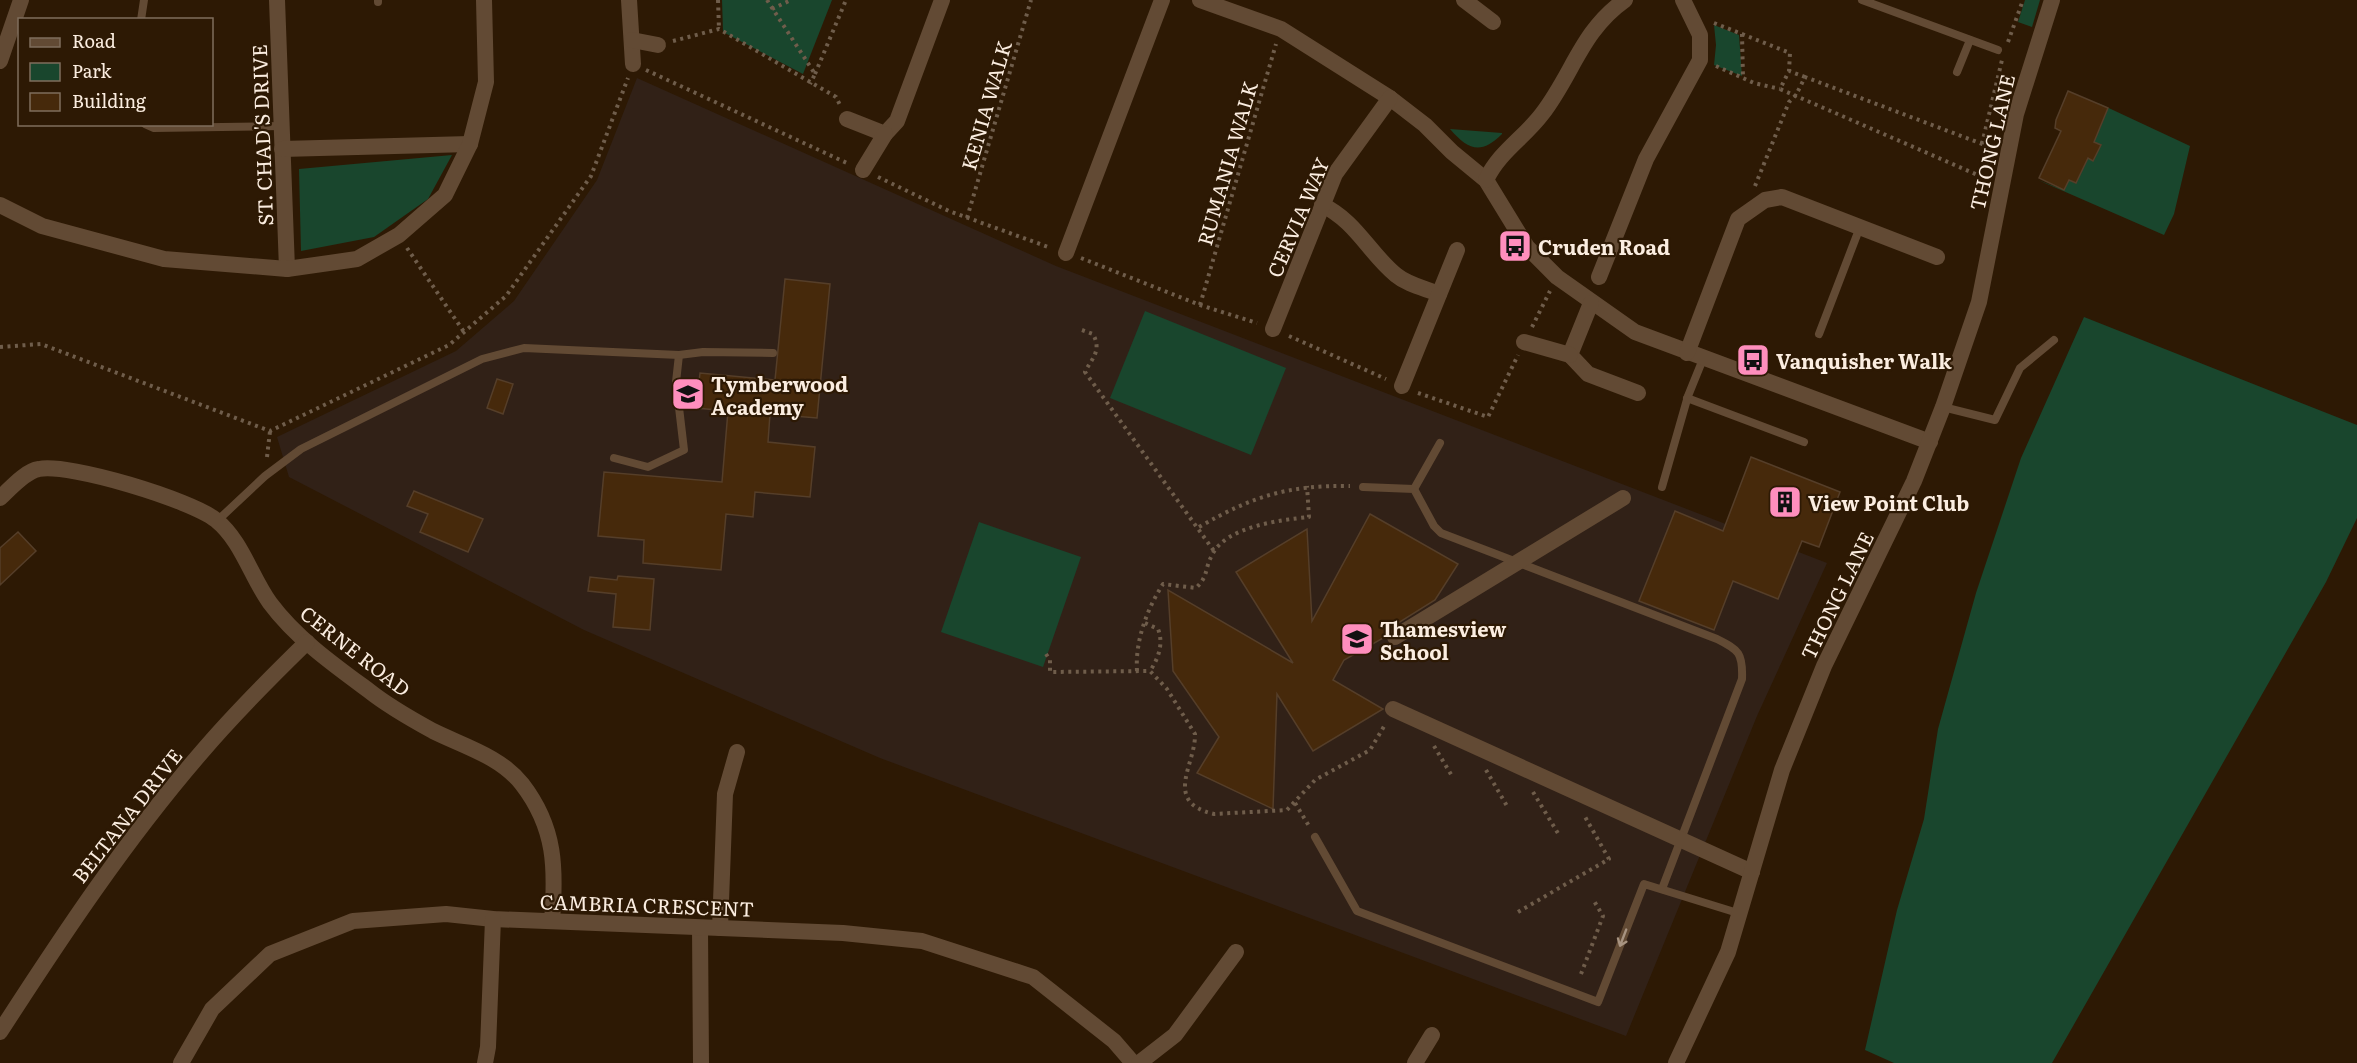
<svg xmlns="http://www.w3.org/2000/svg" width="2357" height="1063" viewBox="0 0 2357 1063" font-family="Literata,serif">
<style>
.education{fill:#312117}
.green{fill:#19462d}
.building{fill:#46290b;stroke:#553e29;stroke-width:1.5}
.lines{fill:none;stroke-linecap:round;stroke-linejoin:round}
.path{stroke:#6f5d4b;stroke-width:4;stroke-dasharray:3 4.5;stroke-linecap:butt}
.lane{stroke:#624a34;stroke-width:8}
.street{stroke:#624a34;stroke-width:16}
.oneway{stroke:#a79381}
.labels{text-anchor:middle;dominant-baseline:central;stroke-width:4.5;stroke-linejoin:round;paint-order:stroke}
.street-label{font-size:20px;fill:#fbede0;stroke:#2d1904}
.poi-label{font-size:20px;font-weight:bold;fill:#fbede0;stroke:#2d1904;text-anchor:start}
</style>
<rect width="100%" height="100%" fill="#2d1904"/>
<path class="education" d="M637,78l419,188 771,297 -70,153 -131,320 -746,-278 -296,-128 -295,-153 -12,-40 179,-86 58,-50 83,-121z"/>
<g class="green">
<path d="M722,0h110l-29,74 -80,-42z"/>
<path d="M2025,0h15l-8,27 -14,-5z"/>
<path d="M1714,25l25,10 3,41 -28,-11 2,-20z"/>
<path d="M2098,103l92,43 -16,68 -10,21 -126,-55 26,10 5,-10 7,3 12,-25 5,2 -11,-13 18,-19 6,-15 -10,-4z"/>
<path d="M1450,129l52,4v1c-21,21 -34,16 -52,-5z"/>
<path d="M452,155l-24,44 -54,38 -73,14 -2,-82z"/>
<path d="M1145,311l141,57 -35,87 -141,-57z"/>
<path d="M2084,317l273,108v93l-31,64 -274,481h-158l-29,-13 32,-140 27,-91 14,-90 38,-136 45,-135z"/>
<path d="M979,522l102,35 -38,110 -102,-35z"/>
</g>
<g class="building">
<path d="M2068,91l40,17 -14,34 7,3 -8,16 -5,-3 -12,25 -7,-3 -5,10 -25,-12 22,-47 -6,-3 1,-8z"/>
<path d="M785,279l45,5 -13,134 -47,-4 -2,28 47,5 -5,50 -55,-5 -2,25 -27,-3 -5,56 -78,-7 1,-23 -46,-4 6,-64 118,10 6,-71 -32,-3 4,-35 75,7z"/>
<path d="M497,379l16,5 -10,30 -16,-6z"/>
<path d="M1751,457l89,35 -21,55 -17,-6 -24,58 -45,-18 -19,49 -75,-29 36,-90 48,20z"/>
<path d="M414,491l69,28 -15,33 -48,-20 8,-18 -21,-8z"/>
<path d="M1370,514l88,50 -23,36 -45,28 -5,9 -41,23 -11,20 50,29 -70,42 -36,-57 -4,115 -76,-36 22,-36 -46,-66 -5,-81 125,73 -57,-91 71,-43 5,92z"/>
<path d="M18,532l18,19 -36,34v-37z"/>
<path d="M618,576l36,3 -4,51 -37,-3 3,-33 -28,-3 2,-14 27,3z"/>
</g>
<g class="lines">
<g class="path">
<path d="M718,0l1,29"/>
<path d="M767,0l48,74 -5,10"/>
<path d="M772,9l19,-9"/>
<path d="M1714,23l28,11 1,44"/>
<path d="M1742,34l48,19 -1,18"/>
<path d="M673,41l46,-12 117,68 4,8"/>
<path d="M2008,42l15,-42"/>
<path d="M1716,66l38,17 26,6"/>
<path d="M646,70l203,94"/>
<path d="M815,74l31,-74"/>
<path d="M1805,77l-16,-6 -9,18 207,90"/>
<path d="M1982,144l20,-84"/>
<path d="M878,177l71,34 102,37"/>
<path d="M1755,186l34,-84 7,-7 9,-18 188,71"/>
<path d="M967,218l64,-218"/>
<path d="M407,248l57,84"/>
<path d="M1081,258l119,47 57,18"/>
<path d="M1200,305l76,-261"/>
<path d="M1532,327l18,-36"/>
<path d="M1082,330l11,4c9,17 -1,24 -8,38l129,179"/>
<path d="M1289,336l97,43"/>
<path d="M0,347l41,-3 229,87 179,-86 57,-49 85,-120 37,-98"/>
<path d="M1418,393l70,24 30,-62"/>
<path d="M267,457l3,-26"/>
<path d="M1199,527c54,-31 89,-42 151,-41"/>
<path d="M1145,623l13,6c6,15 0,30 -8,42"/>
<path d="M1046,654l4,6v12l100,-1 17,18 28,45c1,30 -33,68 19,80l73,-4 28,-30 55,-30 16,-27"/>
<path d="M1137,671c-2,-30 10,-62 26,-87l33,4c13,-13 8,-18 16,-33 14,-29 69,-35 97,-38l-2,-31"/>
<path d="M1434,746l18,30"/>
<path d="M1486,770l21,36"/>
<path d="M1533,792l26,43"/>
<path d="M1295,803l14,23"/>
<path d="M1518,912l91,-53 -25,-44"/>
<path d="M1581,974l22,-58 -9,-15"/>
</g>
<g class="lane">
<path d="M378,0v2"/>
<path d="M1862,0l136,50"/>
<path d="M141,20l3,-20"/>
<path d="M1957,72l13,-32"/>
<path d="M145,124l9,4 127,-2"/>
<path d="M1819,334l41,-107"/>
<path d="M1687,398l117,44"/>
<path d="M1943,407l52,13 25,-52 34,-28"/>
<path d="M614,458l34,9 36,-17 -8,-68 3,-27"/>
<path d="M1363,487l51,2 20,37 7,7 276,106c22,11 26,14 25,40l-80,210"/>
<path d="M1662,487l26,-91 15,-37"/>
<path d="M1414,489l26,-46"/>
<path d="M217,521l48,-45 36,-27 181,-90 42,-11 155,7 24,-3 70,1"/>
<path d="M1315,837l42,74 241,91 46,-118 97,30"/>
</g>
<g class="street">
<path d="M277,0l10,269"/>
<path d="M629,0l4,64"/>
<path d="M1200,0l81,29 109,69 35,27 27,27 34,28 41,67 30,30 78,55 295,110"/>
<path d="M1464,0l29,22"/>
<path d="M632,40l26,5"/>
<path d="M0,61l21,-61"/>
<path d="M847,119l38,15 12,-13 45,-121"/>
<path d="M282,149l188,-5"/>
<path d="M863,170l22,-36"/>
<path d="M1486,180c13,-28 38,-42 56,-66 31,-40 39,-83 83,-114"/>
<path d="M0,205l42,21 122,33 123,10 70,-10 42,-24 46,-40 25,-51 16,-62 -2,-82"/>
<path d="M1322,205c34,16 47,48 74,70 12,10 28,13 43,19"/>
<path d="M1066,253l96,-253"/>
<path d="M1599,277l47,-118 54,-99v-25l-17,-35"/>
<path d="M1591,303l-21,52 18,19 50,19"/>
<path d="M1273,329l62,-155 55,-76"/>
<path d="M1524,342l46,13"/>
<path d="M1687,353l51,-134 27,-19 17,-3 155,60"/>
<path d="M1402,386l55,-136"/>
<path d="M0,498c10,-9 25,-27 39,-29 31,-6 152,31 177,51 26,21 35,57 54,83 26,35 64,62 98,87 20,16 43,29 65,41 30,15 67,25 89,53 34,44 34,85 30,137"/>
<path d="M1395,637l228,-139"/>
<path d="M1393,709l359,163"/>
<path d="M700,928l1,135"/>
<path d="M720,928l5,-134 12,-42"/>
<path d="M0,1032c62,-96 125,-191 200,-278 33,-39 70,-76 107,-112"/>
<path d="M181,1063l31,-54 58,-55 83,-33 93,-7 47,5 350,14 79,8 111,36 81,64 19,22"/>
<path d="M485,1063l3,-16 5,-128"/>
<path d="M1139,1063l36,-28 61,-83"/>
<path d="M1415,1063l17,-28"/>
<path d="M1676,1063l52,-111 54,-182 42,-104 90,-185 29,-74 36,-105 37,-188 36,-114"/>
</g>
</g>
<defs><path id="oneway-shaft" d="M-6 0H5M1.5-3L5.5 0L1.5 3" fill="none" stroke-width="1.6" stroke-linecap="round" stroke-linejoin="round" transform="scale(1.5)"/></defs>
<use class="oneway" href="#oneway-shaft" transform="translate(1623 938) rotate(111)"/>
<defs>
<symbol id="bus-square" viewBox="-11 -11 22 22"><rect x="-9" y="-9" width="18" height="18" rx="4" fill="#fe8ebd" stroke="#2d1904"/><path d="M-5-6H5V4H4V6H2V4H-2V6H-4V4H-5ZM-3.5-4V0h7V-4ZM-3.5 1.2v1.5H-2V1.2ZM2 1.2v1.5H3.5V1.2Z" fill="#111"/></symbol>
<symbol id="school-square" viewBox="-11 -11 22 22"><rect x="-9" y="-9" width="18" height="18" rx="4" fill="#fe8ebd" stroke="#2d1904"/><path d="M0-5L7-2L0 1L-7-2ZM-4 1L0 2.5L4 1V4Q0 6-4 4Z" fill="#111"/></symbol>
<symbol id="building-square" viewBox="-11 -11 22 22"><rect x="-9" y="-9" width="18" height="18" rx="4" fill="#fe8ebd" stroke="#2d1904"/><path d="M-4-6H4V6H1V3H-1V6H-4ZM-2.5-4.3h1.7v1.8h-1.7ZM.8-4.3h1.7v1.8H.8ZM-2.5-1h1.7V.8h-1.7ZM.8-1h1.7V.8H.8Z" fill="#111"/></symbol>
</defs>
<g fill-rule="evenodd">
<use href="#bus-square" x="1496" y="227" width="38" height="38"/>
<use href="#bus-square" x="1734" y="341" width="38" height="38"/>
<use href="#school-square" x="669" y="375" width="38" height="38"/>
<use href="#building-square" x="1766" y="483" width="38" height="38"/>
<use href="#school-square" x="1338" y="620" width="38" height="38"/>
</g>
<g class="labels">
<g class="street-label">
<text transform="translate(985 105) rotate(-74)">KENIA WALK</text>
<text transform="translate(261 135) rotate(-92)">ST. CHAD'S DRIVE</text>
<text transform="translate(1991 142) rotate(-77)">THONG LANE</text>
<text transform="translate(1226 163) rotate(-74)">RUMANIA WALK</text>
<text transform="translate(1297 217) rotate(-67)">CERVIA WAY</text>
<text transform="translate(1836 595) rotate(-64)">THONG LANE</text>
<text transform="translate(356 650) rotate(38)">CERNE ROAD</text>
<text transform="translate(126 815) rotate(-52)">BELTANA DRIVE</text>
<text transform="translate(647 904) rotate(2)">CAMBRIA CRESCENT</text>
</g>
<g class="poi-label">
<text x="1538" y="246">Cruden Road</text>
<text x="1776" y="360">Vanquisher Walk</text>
<text x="711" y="383">Tymberwood<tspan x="711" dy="23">Academy</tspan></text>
<text x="1808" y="502">View Point Club</text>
<text x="1380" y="628">Thamesview<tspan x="1380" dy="23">School</tspan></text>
</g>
</g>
<rect x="18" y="18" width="195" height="108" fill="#2d1904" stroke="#7f6e5c" stroke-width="1.5"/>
<rect x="30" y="38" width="30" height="9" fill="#624a34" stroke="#7f6e5c" stroke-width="1.5"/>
<text x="72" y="48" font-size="18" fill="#fbede0">Road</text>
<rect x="30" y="63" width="30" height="18" fill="#19462d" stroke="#7f6e5c" stroke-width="1.5"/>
<text x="72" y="78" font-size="18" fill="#fbede0">Park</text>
<rect x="30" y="93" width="30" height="18" fill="#46290b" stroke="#7f6e5c" stroke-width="1.5"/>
<text x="72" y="108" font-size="18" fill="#fbede0">Building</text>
</svg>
